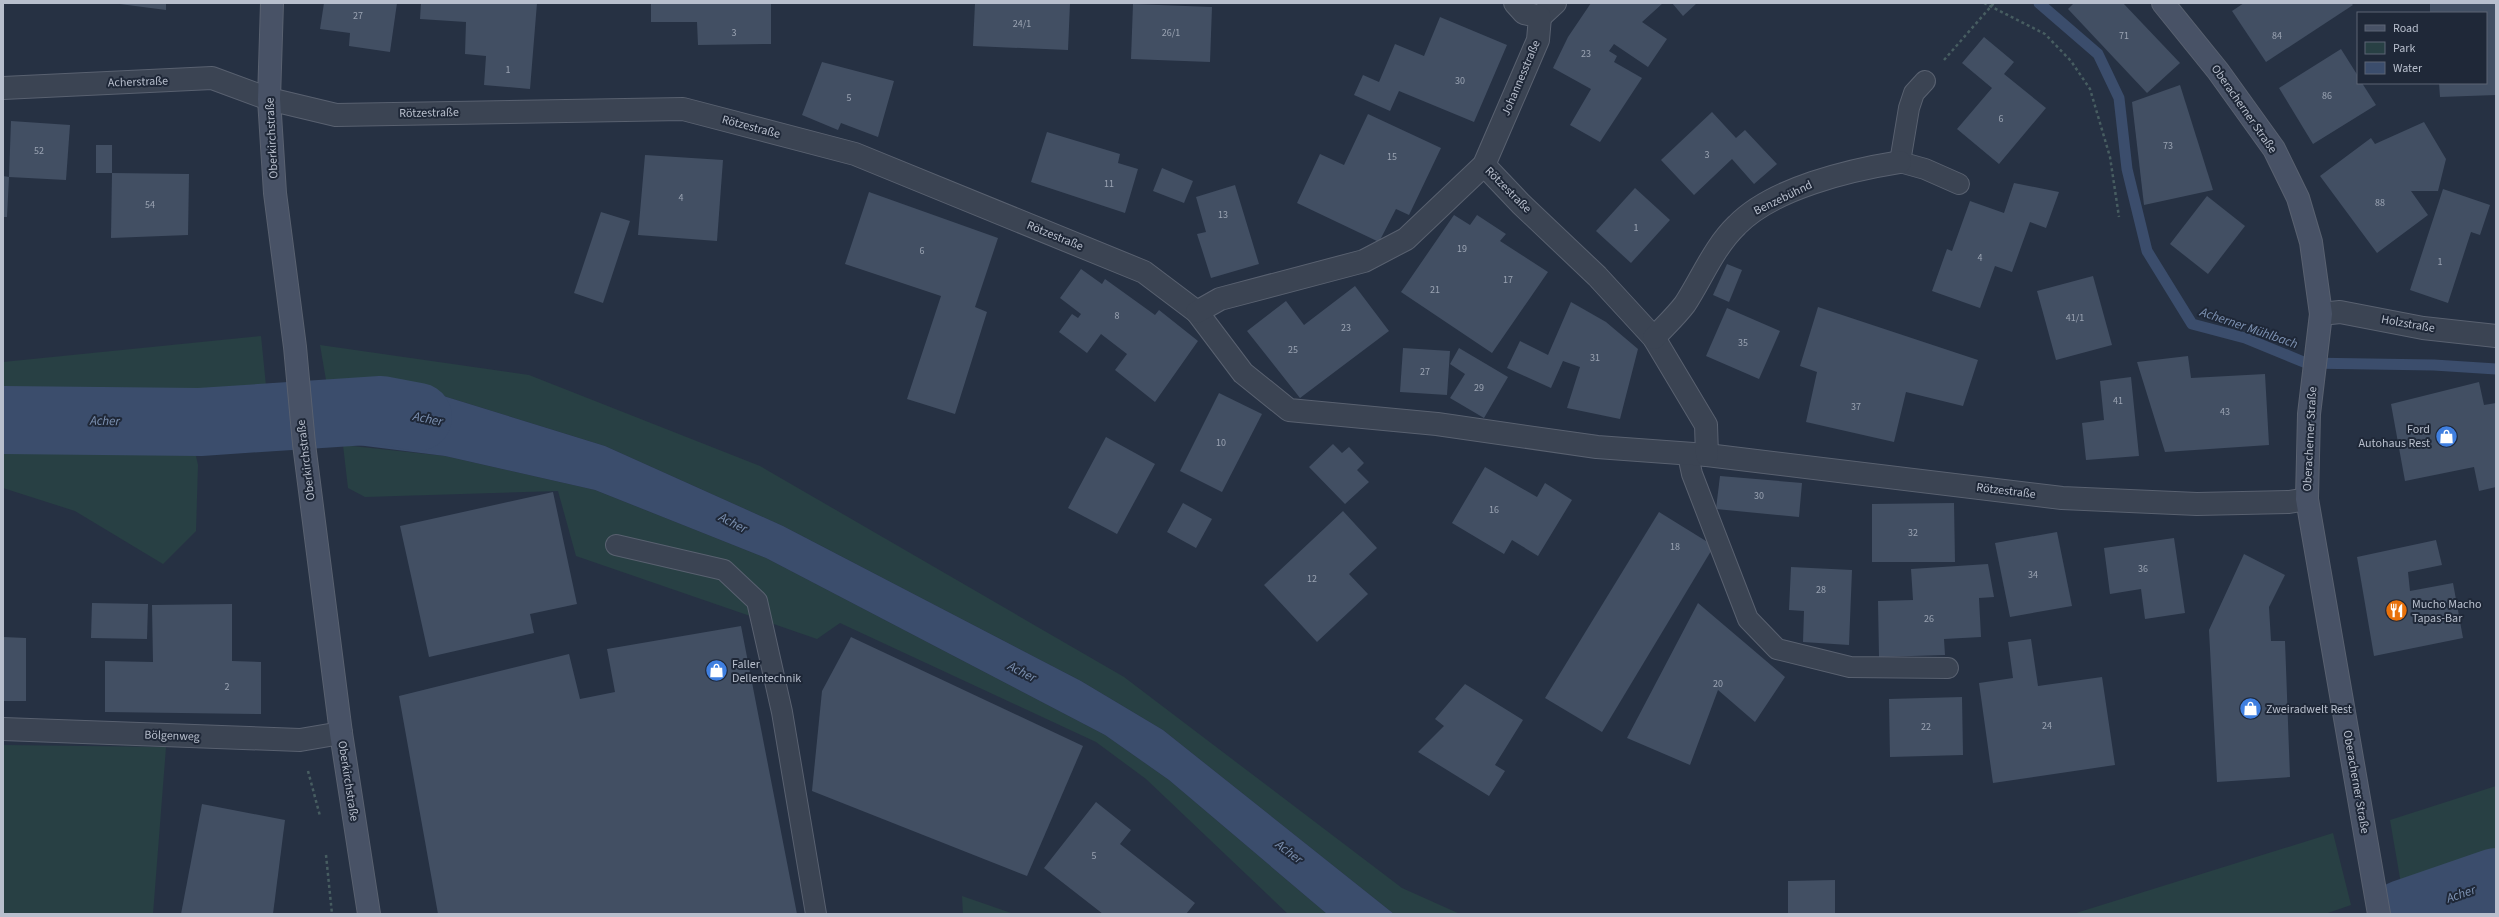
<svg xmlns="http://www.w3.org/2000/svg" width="2499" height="917" viewBox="0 0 2499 917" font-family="'Source Sans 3',sans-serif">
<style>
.green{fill:#284044}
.water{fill:#3b4d6c}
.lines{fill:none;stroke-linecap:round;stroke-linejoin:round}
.stream{stroke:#3b4d6c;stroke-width:11}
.river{stroke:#3b4d6c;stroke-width:68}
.building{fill:#424f63}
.lane-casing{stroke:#596170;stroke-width:22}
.street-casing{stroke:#596170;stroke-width:24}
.secondary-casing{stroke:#596170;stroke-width:24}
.path{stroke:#475d61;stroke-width:2.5;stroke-dasharray:3 3;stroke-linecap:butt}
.lane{stroke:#3b4453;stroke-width:20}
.street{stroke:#3b4453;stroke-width:22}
.secondary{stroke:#485266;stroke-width:22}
.labels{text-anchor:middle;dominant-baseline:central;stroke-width:4;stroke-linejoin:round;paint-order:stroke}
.number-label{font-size:10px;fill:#9aa3b2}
.street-label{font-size:12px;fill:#b8bfcd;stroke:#1f2838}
.poi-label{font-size:12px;fill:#b8bfcd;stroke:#1f2838;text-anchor:start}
.water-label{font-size:13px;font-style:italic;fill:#7e93b4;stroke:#1f2838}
</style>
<rect width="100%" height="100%" fill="#263143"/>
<g class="green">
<path d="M261,336l5,50 -263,9v-33z"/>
<path d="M320,345l209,30 231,91 364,211 278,211 58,26h-66l-231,-184 -82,-49 -298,-155 -178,-80 -168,-52 -111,-14z"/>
<path d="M192,438l6,27 -2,66 -33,33 -88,-53 -72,-23v-46z"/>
<path d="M343,445l102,11 150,34 171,68 339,177 64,45 158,134h-39l-142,-135 -50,-37 -256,-119 -23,16 -241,-83 -18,-65 -193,6 -17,-9z"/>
<path d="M3,745l163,2 -13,167h-150z"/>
<path d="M2496,786v67l-95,31 -11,-64z"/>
<path d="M2333,833l18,72 -26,9h-252z"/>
<path d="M962,896l52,18h-51z"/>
<path d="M2496,898v16h-47z"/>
</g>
<g class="water">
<path d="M326,380l111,14 168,52 178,80 298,155 82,49 231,184h-67l-158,-134 -64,-45 -339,-177 -171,-68 -150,-34 -120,-15z"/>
<path d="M266,386l6,47 -269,8v-46z"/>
<path d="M2496,853v45l-47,16h-44l-4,-30z"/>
</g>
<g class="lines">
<path class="stream" d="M2039,3l59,51 21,44 8,71 20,82 45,73 53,14 61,25 128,2 62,4"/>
<g class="river">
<path d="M3,420l197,2 181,-12 37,7"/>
<path d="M2403,914l93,-32"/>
</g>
</g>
<g class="building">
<path d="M112,3h54v7z"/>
<path d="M324,3h73l-7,49 -41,-6 1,-13 -30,-4z"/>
<path d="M421,3h116l-7,86 -46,-4 2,-29 -21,-2 1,-32 -46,-3z"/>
<path d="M651,3h120v41l-73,1 -1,-23h-46z"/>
<path d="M975,3h95l-2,47 -95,-4z"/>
<path d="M1591,3h72l-21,19 25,17 -19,28 -34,-23 -5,7 8,5 -3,6 28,16 -42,64 -30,-17 21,-36 -38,-21 15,-31z"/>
<path d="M1672,3h25l-14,13z"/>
<path d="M2074,3h49l57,60 -33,30 -79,-84z"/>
<path d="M2244,3h107l2,2 -87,57 -34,-51z"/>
<path d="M2430,3h66v92l-56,2 -1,-14h47v-70h-56z"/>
<path d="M1133,4l79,3 -2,55 -79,-3z"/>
<path d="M1440,17l67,28 -33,77 -75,-31 -9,20 -36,-16 9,-20 16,7 16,-38 29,12z"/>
<path d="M1984,37l30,25 -10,12 42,34 -47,56 -42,-35 35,-41 -30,-25z"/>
<path d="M2341,49l17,27v7h4l14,22 -63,39 -34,-56z"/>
<path d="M822,62l72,19 -16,56 -37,-14 -3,7 -36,-15z"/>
<path d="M2180,85l33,105 -69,15 -12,-103z"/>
<path d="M1712,112l24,26 9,-8 32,34 -23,20 -22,-25 -38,36 -33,-35z"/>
<path d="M1368,114l73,34 -32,67 -13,-6 -17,33 -82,-39 23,-49 24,11z"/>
<path d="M11,121l59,4 -4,55 -57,-3z"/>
<path d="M2424,122l22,37 -8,32h-27l17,24 -51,38 -57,-77 51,-38 4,6z"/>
<path d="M1047,132l73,22 -2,9 20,6 -13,44 -94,-31z"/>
<rect x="96" y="145" width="16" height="28"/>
<path d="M645,155l78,5 -6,81 -79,-6z"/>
<path d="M1162,168l31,13 -9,22 -31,-12z"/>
<path d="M112,173l77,1 -1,61 -77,3z"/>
<path d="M3,176l6,1 -2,40h-4z"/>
<path d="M2014,183l45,9 -13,36 -16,-6 -18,50 -17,-6 -15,42 -48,-17 15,-42 5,2 18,-50 34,12z"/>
<path d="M1235,185l24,79 -48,14 -14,-44 9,-2 -10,-35z"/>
<path d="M1635,188l35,32 -39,43 -35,-32z"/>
<path d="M2443,189l47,16 -10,30 -9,-3 -23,71 -38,-13z"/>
<path d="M869,192l129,46 -23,69 12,5 -32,102 -48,-15 34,-103 -96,-32z"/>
<path d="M2207,196l38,30 -37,48 -38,-30z"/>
<path d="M601,212l29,9 -27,82 -29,-10z"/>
<path d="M1454,215l16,10 7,-10 29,19 -6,7 48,31 -56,81 -91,-61z"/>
<path d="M1727,264l15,6 -13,32 -16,-7z"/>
<path d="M1081,269l21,15 3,-5 50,36 4,-5 39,31 -43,61 -40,-32 12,-16 -26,-20 -14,19 -28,-21 13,-18 6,4 3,-4 -21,-16z"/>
<path d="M2093,276l19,69 -56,15 -19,-69z"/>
<path d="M1355,286l34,45 -89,67 -53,-67 39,-30 18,24z"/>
<path d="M1571,302l35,20 32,27 -18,70 -53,-11 13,-41 -17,-6 -12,27 -44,-20 13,-27 28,14z"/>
<path d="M1818,307l160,53 -15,46 -57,-14 -12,50 -88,-20 11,-50 -17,-6z"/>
<path d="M1727,308l53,23 -21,48 -53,-23z"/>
<path d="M1403,348l47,3 -3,44 -47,-3z"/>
<path d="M1459,348l49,29 -24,41 -34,-20 15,-24 -15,-10z"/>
<path d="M2188,356l3,22 74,-4 4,71 -104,7 -28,-90z"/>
<path d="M2131,377l8,79 -53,4 -4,-37 22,-3 -4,-39z"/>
<path d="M2479,382l5,23 12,-2v84l-17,4 -5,-24 -69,14 -14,-77z"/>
<path d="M1219,393l43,21 -40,78 -42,-21z"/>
<path d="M1106,437l49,27 -38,70 -49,-26z"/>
<path d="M1333,444l9,9 7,-6 15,16 -7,7 12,12 -24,22 -36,-37z"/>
<path d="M1485,467l52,30 8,-14 27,17 -34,56 -26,-16 -8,14 -52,-31z"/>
<path d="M1720,476l82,7 -3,34 -83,-8z"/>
<path d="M553,492l24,112 -47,10 4,19 -105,24 -29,-131z"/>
<path d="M1183,503l29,16 -16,29 -29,-16z"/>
<path d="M1954,503l1,59h-83v-58z"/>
<path d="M1343,511l34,37 -28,26 19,20 -51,48 -53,-57z"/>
<path d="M1659,512l55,34 -112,186 -57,-34z"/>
<path d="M2057,532l15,74 -62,11 -15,-74z"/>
<path d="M2174,538l11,75 -40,6 -4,-30 -31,5 -6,-46z"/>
<path d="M2436,540l6,25 -34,7 2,19 43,-8 10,55 -89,18 -17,-99z"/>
<path d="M2244,554l41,21 -16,32 2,34h14l5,136 -73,5 -8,-152z"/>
<path d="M1988,564l6,33 -15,1 2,39 -37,2 1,16 -66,2 -1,-56 35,-1 -2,-31z"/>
<path d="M1791,567l61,3 -3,75 -46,-3 1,-31 -15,-1z"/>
<path d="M92,603l56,1 -1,35 -56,-1z"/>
<path d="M1698,603l87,74 -30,45 -37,-32 -28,75 -63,-27z"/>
<path d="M232,604v57l29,1v52l-156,-2v-51l48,1 -1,-57z"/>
<path d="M741,626l56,288h-359l-39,-218 170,-42 11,45 35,-7 -8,-43z"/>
<path d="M3,637l23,1v63h-23z"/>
<path d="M851,637l232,109 -56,130 -215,-85 10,-100z"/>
<path d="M2031,639l7,47 64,-9 13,88 -122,18 -14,-100 34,-5 -5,-36z"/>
<path d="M1465,684l58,36 -28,45 10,6 -16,25 -71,-44 26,-26 -9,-7z"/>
<path d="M1962,697l1,58 -73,2 -1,-58z"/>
<path d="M1096,802l35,28 -11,14 75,59 -9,11h-83l-59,-46z"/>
<path d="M202,804l83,16 -12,94h-92z"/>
<path d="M1835,880v34h-47v-33z"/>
</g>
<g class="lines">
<defs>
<g id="lane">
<path d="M1925,81l-11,12 -5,15 -9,54 25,7 34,15"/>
<path d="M1688,455l4,19 56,145 29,30 73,18 98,1"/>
<path d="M616,545l108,25 33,31 25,111 34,202"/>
</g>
<g id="street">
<path d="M1540,17l15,-14"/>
<path d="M3,88l209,-10 57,21 67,16 347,-6 172,45 289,118 53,40 46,61 46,37 148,14 160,23 110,8 355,43 135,6 92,-2 18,-3"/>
<path d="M1484,165l37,39 76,72 57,62 52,87 1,30"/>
<path d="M1197,312l23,-13 144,-38 42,-22 78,-74 54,-125 2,-23 -16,-4 -9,-10"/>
<path d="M2321,314l19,-2 83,16 73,8"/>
<path d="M1654,338c10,-11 22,-22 31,-34 17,-26 29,-57 52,-79 36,-37 113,-55 163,-63"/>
<path d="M3,729l297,11 41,-7"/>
</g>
<g id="secondary">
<path d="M272,3l-3,96 6,94 20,154 9,97 37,289 28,181"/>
<path d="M2163,3l55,68 56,78 24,49 13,44 10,72 -12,100 -2,85 72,415"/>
</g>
</defs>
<use href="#lane" class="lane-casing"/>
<use href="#street" class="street-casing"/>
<use href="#secondary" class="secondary-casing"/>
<g class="path">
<path d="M1984,3l61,31 26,27 19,28 20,68 9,60"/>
<path d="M1944,60l50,-57"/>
<path d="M308,771l12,45"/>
<path d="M326,855l6,59"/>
</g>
<use href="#lane" class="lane"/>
<use href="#street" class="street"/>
<use href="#secondary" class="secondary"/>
</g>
<defs>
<symbol id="shop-disc" viewBox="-11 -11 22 22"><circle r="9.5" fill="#3f7fe0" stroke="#1f2838"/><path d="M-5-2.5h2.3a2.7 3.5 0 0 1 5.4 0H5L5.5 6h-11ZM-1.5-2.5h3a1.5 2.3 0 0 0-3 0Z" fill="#fff"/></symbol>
<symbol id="restaurant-disc" viewBox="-11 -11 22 22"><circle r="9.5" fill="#e8710a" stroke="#1f2838"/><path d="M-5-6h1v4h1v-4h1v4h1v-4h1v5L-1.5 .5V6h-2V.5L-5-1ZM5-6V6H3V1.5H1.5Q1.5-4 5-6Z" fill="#fff"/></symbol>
</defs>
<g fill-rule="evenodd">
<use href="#shop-disc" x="2434" y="424" width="25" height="25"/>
<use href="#restaurant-disc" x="2384" y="598" width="25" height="25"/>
<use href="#shop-disc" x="704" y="658" width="25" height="25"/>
<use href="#shop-disc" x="2238" y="696" width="25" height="25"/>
</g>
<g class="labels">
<g class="number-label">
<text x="358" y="16">27</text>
<text x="1022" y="24">24/1</text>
<text x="734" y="33">3</text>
<text x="1171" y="33">26/1</text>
<text x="2124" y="36">71</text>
<text x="2277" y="36">84</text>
<text x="1586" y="54">23</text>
<text x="508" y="70">1</text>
<text x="1460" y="81">30</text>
<text x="2327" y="96">86</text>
<text x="849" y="98">5</text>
<text x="2001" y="119">6</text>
<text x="2168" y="146">73</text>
<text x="39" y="151">52</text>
<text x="1707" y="155">3</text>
<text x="1392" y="157">15</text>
<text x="1109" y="184">11</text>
<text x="681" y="198">4</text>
<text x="2380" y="203">88</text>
<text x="150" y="205">54</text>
<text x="1223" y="215">13</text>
<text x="1636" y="228">1</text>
<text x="1462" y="249">19</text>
<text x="922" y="251">6</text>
<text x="1980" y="258">4</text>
<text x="2440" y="262">1</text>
<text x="1508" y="280">17</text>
<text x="1435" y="290">21</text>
<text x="1117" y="316">8</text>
<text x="2075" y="318">41/1</text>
<text x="1346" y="328">23</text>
<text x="1743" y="343">35</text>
<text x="1293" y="350">25</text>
<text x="1595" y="358">31</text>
<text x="1425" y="372">27</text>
<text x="1479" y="388">29</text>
<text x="2118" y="401">41</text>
<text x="1856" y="407">37</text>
<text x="2225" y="412">43</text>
<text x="1221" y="443">10</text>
<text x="1759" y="496">30</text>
<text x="1494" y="510">16</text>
<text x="1913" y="533">32</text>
<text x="1675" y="547">18</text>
<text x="2143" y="569">36</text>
<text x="2033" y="575">34</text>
<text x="1312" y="579">12</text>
<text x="1821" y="590">28</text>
<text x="1929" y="619">26</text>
<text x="1718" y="684">20</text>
<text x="227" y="687">2</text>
<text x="2047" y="726">24</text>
<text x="1926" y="727">22</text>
<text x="1094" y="856">5</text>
</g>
<g class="street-label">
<text transform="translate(1521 78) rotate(-67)">Johannesstraße</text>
<text transform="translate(138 82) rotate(-2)">Acherstraße</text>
<text transform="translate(2244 109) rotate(55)">Oberacherner Straße</text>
<text transform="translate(429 113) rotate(-1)">Rötzestraße</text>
<text transform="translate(751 127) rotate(15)">Rötzestraße</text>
<text transform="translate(272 138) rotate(-93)">Oberkirchstraße</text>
<text transform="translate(1508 190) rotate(45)">Rötzestraße</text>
<text transform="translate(1783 198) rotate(-26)">Benzebühnd</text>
<text transform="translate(1055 236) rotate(22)">Rötzestraße</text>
<text transform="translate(2408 324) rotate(10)">Holzstraße</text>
<text transform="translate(2310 439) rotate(-87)">Oberacherner Straße</text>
<text transform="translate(306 460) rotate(-97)">Oberkirchstraße</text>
<text transform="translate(2006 491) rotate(7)">Rötzestraße</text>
<text transform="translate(172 736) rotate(2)">Bölgenweg</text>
<text transform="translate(348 781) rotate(81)">Oberkirchstraße</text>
<text transform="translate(2356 782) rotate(80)">Oberacherner Straße</text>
</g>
<g class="poi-label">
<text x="2430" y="429" text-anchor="end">Ford<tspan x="2430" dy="14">Autohaus Rest</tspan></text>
<text x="2412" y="604">Mucho Macho<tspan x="2412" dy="14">Tapas-Bar</tspan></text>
<text x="732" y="664">Faller<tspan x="732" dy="14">Dellentechnik</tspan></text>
<text x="2266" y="709">Zweiradwelt Rest</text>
</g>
<g class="water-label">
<text transform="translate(2249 328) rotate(19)">Acherner Mühlbach</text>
<text transform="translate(428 419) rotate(11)">Acher</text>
<text transform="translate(105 421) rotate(1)">Acher</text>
<text transform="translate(733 523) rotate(27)">Acher</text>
<text transform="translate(1022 672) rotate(27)">Acher</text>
<text transform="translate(1289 852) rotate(37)">Acher</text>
<text transform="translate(2461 894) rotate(-19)">Acher</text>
</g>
</g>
<rect width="2499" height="917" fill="none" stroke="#b8bfcd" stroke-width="8"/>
<rect x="2357" y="12" width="130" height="72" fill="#1f2838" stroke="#5c6474"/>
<rect x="2365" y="25" width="20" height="6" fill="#485266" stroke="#5c6474"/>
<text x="2393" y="32" font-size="12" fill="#b8bfcd">Road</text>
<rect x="2365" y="42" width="20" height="12" fill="#284044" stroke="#5c6474"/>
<text x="2393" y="52" font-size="12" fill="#b8bfcd">Park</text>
<rect x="2365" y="62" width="20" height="12" fill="#3b4d6c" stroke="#5c6474"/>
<text x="2393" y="72" font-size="12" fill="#b8bfcd">Water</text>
</svg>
